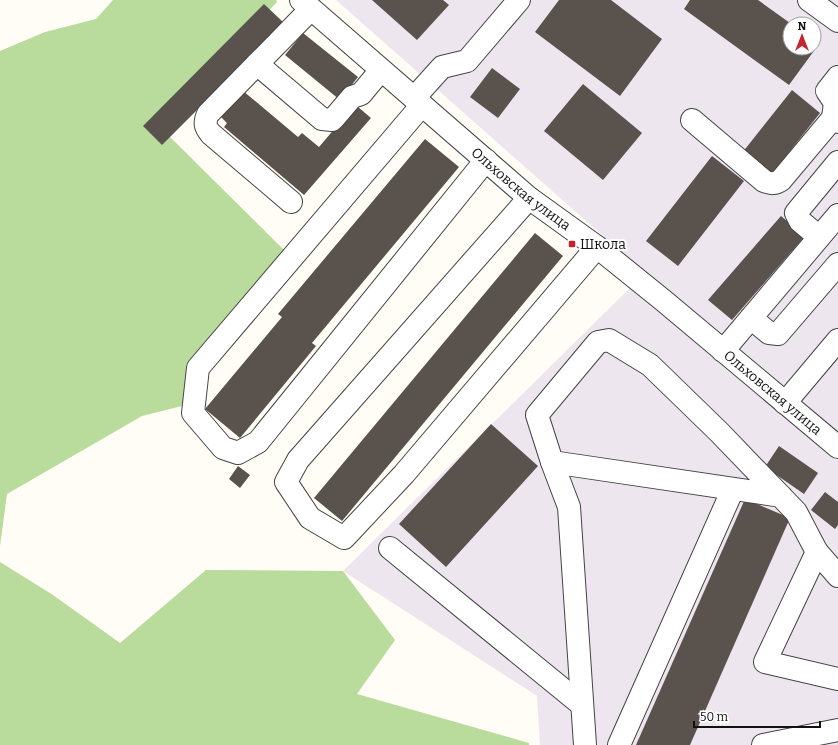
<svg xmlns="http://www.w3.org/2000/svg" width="838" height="745" viewBox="0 0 838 745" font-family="Bitter,serif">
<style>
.industrial{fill:#eee6ef;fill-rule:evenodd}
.forest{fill:#b9dc9c}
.building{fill:#5a524d}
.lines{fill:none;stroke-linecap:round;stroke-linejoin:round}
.minor-casing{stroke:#444;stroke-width:24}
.minor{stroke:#fff;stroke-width:22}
.poi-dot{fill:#c4262e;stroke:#fff;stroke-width:1.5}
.labels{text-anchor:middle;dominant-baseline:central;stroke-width:4;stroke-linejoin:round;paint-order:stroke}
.street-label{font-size:14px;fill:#111;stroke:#fff}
.poi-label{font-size:14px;fill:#111;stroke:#fff;text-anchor:start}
</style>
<rect width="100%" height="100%" fill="#fffdf5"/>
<path class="industrial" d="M336,0h502v745h-298l-3,-49 -194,-125 302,-298zM790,24h24v24h-24z"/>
<g class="forest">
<path d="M113,0h163l1,2 -119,123 130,129 -106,152 -40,10 -135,78 -7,52v-495l45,-19 51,-13z"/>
<path d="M0,562l53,33 67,48 86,-73 137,1 52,69 -38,54 172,49v2h-529z"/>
</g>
<g class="building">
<path d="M372,0h71l6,5 -32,35z"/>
<path d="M559,0h52l51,39 -42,57 -85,-64z"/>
<path d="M690,0h68l32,23v25h24v-7l5,3 -30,41 -105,-76z"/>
<path d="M264,4l20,19 -122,122 -19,-19z"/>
<path d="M303,33l55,44 -18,23 -55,-45z"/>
<path d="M492,68l28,21 -22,29 -28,-21z"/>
<path d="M583,84l59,49 -39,47 -59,-49z"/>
<path d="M242,90l56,47 4,-4 17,14 23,-27 16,-13 13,11 -67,77 -80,-68 3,-4 -7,-7z"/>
<path d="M792,90l28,23 -49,62 -29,-22z"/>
<path d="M425,139l34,28 -147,176 4,3 -76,92 -35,-29 77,-92 -4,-3z"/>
<path d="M712,156l32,25 -66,85 -32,-25z"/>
<path d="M781,216l24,20 -73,84 -24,-20z"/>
<path d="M535,233l28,23 -221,265 -28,-23z"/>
<path d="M491,424l47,42 -92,101 -47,-43z"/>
<path d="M779,446l39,27 -14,21 -39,-27z"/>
<path d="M238,466l12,9 -10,13 -11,-9z"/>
<path d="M825,492l13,10v23l-3,4 -24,-19z"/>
<path d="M745,499l45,19 -100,227h-54z"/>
</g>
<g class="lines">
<defs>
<g id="minor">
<path id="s1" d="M301,0l228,198 68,49 67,54 174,146"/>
<path d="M809,0l29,21"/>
<path d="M257,64l65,55 10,1 3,-3 17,-20 9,-3 20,-24"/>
<path d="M414,98l28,-31 25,-6 52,-61"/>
<path d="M422,105l-224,263 -5,45 30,35 15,5 20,-11 228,-282"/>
<path d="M833,118l2,-15 -8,-12 11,-14"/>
<path d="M692,120l72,61c7,3 11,3 17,-1l52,-62 5,4"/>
<path d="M529,198l-231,262 -12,22 24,36 34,20 60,-64 193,-227"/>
<path d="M291,202l-80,-68c-6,-7 -7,-11 -3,-20l103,-105"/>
<path d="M819,237l-19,-16 -4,-8 42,-51"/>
<path d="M751,318l18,15 9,1 60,-70"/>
<path d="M723,351l115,-136"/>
<path d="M785,403l53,-63"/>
<path d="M552,462l17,45 16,238"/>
<path d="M781,496l-229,-34 -15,-47 61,-73 11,-2 41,25 69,67 77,80 21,40"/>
<path d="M390,548l192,157"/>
<path d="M838,576l-21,-24 -52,110 73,17"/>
<path d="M619,745l114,-256"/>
<path d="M763,745l75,-15"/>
</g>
</defs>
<use href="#minor" class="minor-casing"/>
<use href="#minor" class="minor"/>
</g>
<rect class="poi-dot" x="568" y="240" width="8" height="8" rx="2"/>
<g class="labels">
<g class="street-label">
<text stroke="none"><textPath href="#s1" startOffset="290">Ольховская улица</textPath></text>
<text stroke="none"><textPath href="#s1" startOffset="614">Ольховская улица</textPath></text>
</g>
<g class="poi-label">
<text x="580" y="244">Школа</text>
</g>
</g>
<g transform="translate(802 36)"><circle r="19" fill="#ffffff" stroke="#a0a0a0"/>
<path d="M0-3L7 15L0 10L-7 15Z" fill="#c4262e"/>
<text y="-6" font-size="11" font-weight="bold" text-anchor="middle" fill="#111111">N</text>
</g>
<path d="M694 721v6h126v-6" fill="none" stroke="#111111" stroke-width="2"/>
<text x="700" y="721" font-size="12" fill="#111111" stroke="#ffffff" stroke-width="3" paint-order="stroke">50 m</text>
</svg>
